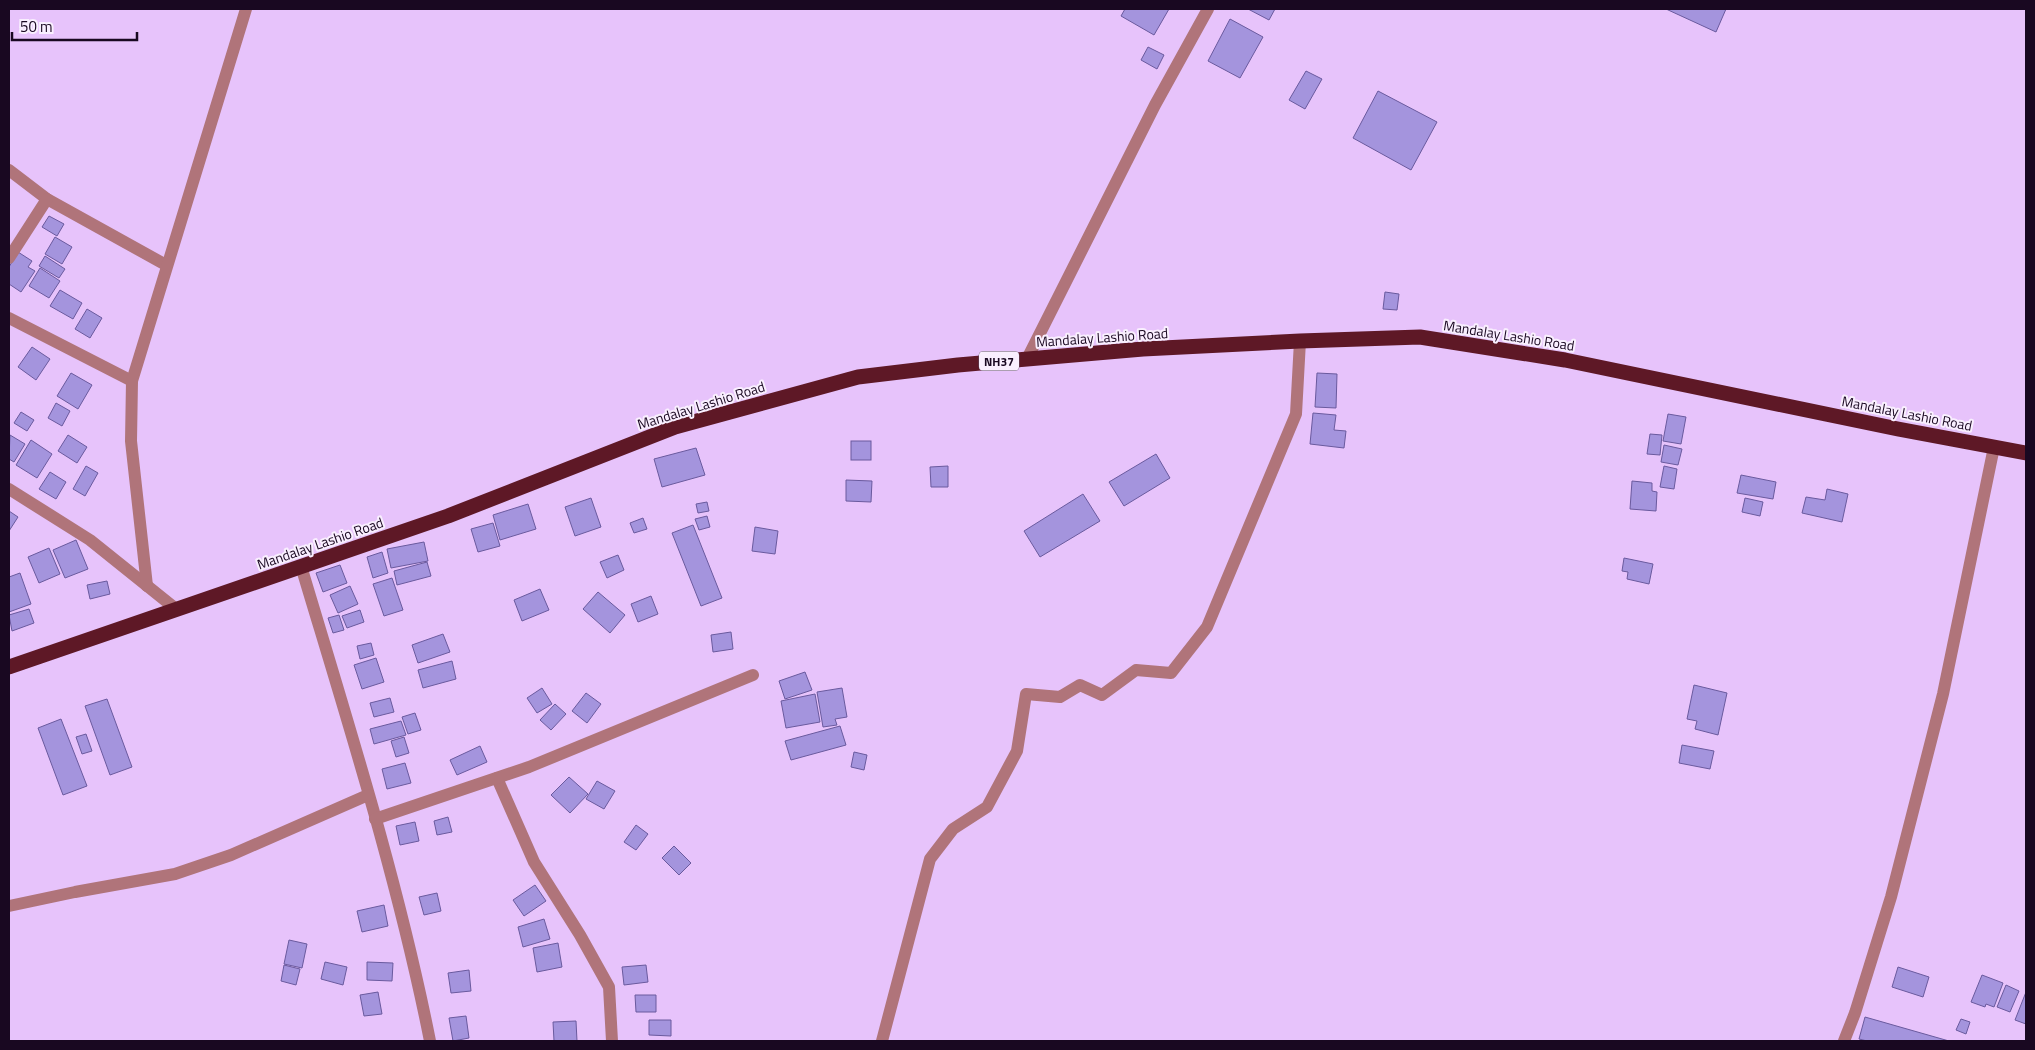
<svg xmlns="http://www.w3.org/2000/svg" width="2035" height="1050" viewBox="0 0 2035 1050" font-family="'Titillium Web',sans-serif">
<style>
.building{fill:#a494dd;stroke:#6a5a9e}
.lines{fill:none;stroke-linecap:round;stroke-linejoin:round}
.street{stroke:#b0747a;stroke-width:12}
.highway{stroke:#5e1826;stroke-width:15}
.labels{text-anchor:middle;dominant-baseline:central;stroke-width:4;stroke-linejoin:round;paint-order:stroke}
.shield{fill:#f9effe;stroke:#5c4d63;stroke-width:1}
.shield-label{font-size:12px;font-weight:bold;fill:#190821}
.street-label{font-size:14px;fill:#190821;stroke:#f9effe}
</style>
<rect width="100%" height="100%" fill="#e7c3fb"/>
<g class="building">
<path d="M1125,9h44l-15,26 -33,-19z"/>
<path d="M1248,9h27l-6,11z"/>
<path d="M1666,9h60l-10,23z"/>
<path d="M1230,19l33,18 -23,41 -32,-17z"/>
<path d="M1148,47l16,8 -7,14 -16,-9z"/>
<path d="M1306,71l16,8 -17,30 -16,-9z"/>
<path d="M1378,91l59,31 -26,48 -58,-32z"/>
<path d="M49,216l15,8 -7,12 -15,-9z"/>
<path d="M55,237l17,10 -10,17 -17,-10z"/>
<path d="M18,252l14,9 -4,6 7,4 -14,21 -12,-8v-17z"/>
<path d="M45,256l20,13 -6,9 -20,-12z"/>
<path d="M40,268l20,13 -11,17 -20,-12z"/>
<path d="M60,290l22,13 -9,16 -23,-13z"/>
<path d="M1385,292l14,2 -2,16 -14,-1z"/>
<path d="M87,309l15,9 -12,20 -15,-9z"/>
<path d="M32,347l18,12 -14,21 -18,-13z"/>
<path d="M71,373l21,12 -14,24 -21,-13z"/>
<path d="M1317,373l20,1 -1,34 -21,-1z"/>
<path d="M56,403l14,8 -8,15 -14,-8z"/>
<path d="M21,412l13,8 -7,11 -13,-8z"/>
<path d="M1313,413l23,2 -2,15 12,1 -2,17 -34,-4z"/>
<path d="M1668,414l18,3 -5,27 -18,-3z"/>
<path d="M1650,434l12,1 -2,20 -13,-1z"/>
<path d="M10,435l15,9 -11,18 -5,-3z"/>
<path d="M68,435l19,12 -10,16 -19,-12z"/>
<path d="M31,440l21,14 -15,24 -21,-13z"/>
<rect x="851" y="441" width="20" height="19"/>
<path d="M1664,445l18,4 -4,16 -17,-3z"/>
<path d="M696,448l9,27 -43,12 -8,-28z"/>
<path d="M1156,454l14,24 -46,28 -15,-24z"/>
<path d="M86,466l12,7 -13,23 -12,-7z"/>
<path d="M948,466v21h-17l-1,-20z"/>
<path d="M1664,466l13,3 -3,20 -14,-2z"/>
<path d="M50,472l16,10 -10,17 -17,-10z"/>
<path d="M1741,475l35,7 -3,17 -36,-6z"/>
<path d="M846,480l26,1 -1,21 -25,-1z"/>
<path d="M1632,481l20,2v8l5,1 -1,19 -26,-2z"/>
<path d="M1827,489l21,5 -6,28 -40,-9 4,-16 19,3z"/>
<path d="M1083,494l17,27 -60,36 -16,-26z"/>
<path d="M591,498l10,29 -26,9 -10,-29z"/>
<path d="M1745,498l18,4 -3,14 -18,-4z"/>
<path d="M707,502l2,9 -11,2 -2,-9z"/>
<path d="M528,504l8,25 -36,11 -7,-25z"/>
<path d="M9,511l9,6 -9,14z"/>
<path d="M707,516l3,11 -11,3 -4,-11z"/>
<path d="M643,518l4,11 -13,4 -4,-10z"/>
<path d="M493,523l7,23 -22,6 -7,-23z"/>
<path d="M693,525l29,73 -21,8 -29,-73z"/>
<path d="M755,527l23,4 -3,23 -23,-3z"/>
<path d="M76,540l12,29 -23,9 -12,-28z"/>
<path d="M424,542l4,19 -37,7 -4,-19z"/>
<path d="M49,548l11,26 -21,9 -11,-26z"/>
<path d="M382,552l6,21 -15,5 -6,-21z"/>
<path d="M618,555l6,15 -17,8 -7,-16z"/>
<path d="M1624,558l29,6 -4,20 -22,-5 1,-7 -6,-1z"/>
<path d="M427,562l4,14 -34,9 -3,-14z"/>
<path d="M340,565l7,18 -24,9 -7,-19z"/>
<path d="M20,573l11,31 -22,8v-35z"/>
<path d="M392,578l11,32 -19,6 -11,-32z"/>
<path d="M107,581l3,13 -20,5 -3,-14z"/>
<path d="M350,586l8,18 -20,9 -8,-18z"/>
<path d="M540,589l9,21 -27,11 -8,-21z"/>
<path d="M598,592l27,23 -15,18 -27,-24z"/>
<path d="M651,596l7,18 -20,8 -7,-18z"/>
<path d="M29,609l5,14 -22,8 -3,-16z"/>
<path d="M360,610l4,12 -17,6 -5,-12z"/>
<path d="M339,615l5,15 -11,3 -5,-15z"/>
<path d="M731,632l2,17 -20,3 -2,-17z"/>
<path d="M443,634l7,18 -32,11 -6,-18z"/>
<path d="M371,643l3,12 -14,4 -3,-13z"/>
<path d="M376,658l8,24 -22,7 -8,-24z"/>
<path d="M452,661l4,18 -33,9 -5,-18z"/>
<path d="M805,672l7,18 -27,9 -6,-18z"/>
<path d="M1694,685l33,8 -9,42 -23,-6 2,-8 -10,-2z"/>
<path d="M542,688l10,16 -15,9 -10,-15z"/>
<path d="M842,688l5,29 -12,2 2,6 -14,2 -6,-35z"/>
<path d="M586,693l15,11 -14,19 -15,-12z"/>
<path d="M815,694l5,28 -34,6 -5,-27z"/>
<path d="M390,698l4,14 -20,5 -4,-14z"/>
<path d="M107,699l25,68 -22,8 -25,-69z"/>
<path d="M555,704l11,10 -15,16 -11,-10z"/>
<path d="M415,713l6,17 -13,4 -6,-17z"/>
<path d="M61,719l26,67 -24,9 -25,-67z"/>
<path d="M401,721l5,14 -32,9 -4,-15z"/>
<path d="M840,726l6,19 -55,15 -6,-19z"/>
<path d="M86,734l6,17 -10,3 -6,-17z"/>
<path d="M404,737l5,16 -13,4 -5,-16z"/>
<path d="M1682,745l32,6 -4,18 -31,-6z"/>
<path d="M480,746l7,16 -30,13 -7,-15z"/>
<path d="M854,752l13,3 -3,15 -13,-3z"/>
<path d="M405,763l6,20 -24,6 -5,-20z"/>
<path d="M569,777l19,17 -18,19 -19,-18z"/>
<path d="M597,781l18,10 -11,18 -18,-10z"/>
<path d="M448,817l4,15 -15,3 -3,-14z"/>
<path d="M415,822l4,19 -19,4 -4,-19z"/>
<path d="M636,825l12,9 -12,16 -12,-8z"/>
<path d="M674,846l17,17 -12,12 -17,-17z"/>
<path d="M535,885l11,16 -22,15 -11,-16z"/>
<path d="M437,893l4,18 -17,4 -5,-18z"/>
<path d="M384,905l4,21 -26,6 -5,-21z"/>
<path d="M544,919l6,20 -27,8 -5,-20z"/>
<path d="M289,940l18,4 -5,24 -18,-4z"/>
<path d="M558,943l4,24 -25,5 -4,-24z"/>
<path d="M325,962l22,5 -4,18 -22,-6z"/>
<path d="M367,962l26,1 -1,18 -25,-1z"/>
<path d="M284,965l16,4 -4,16 -15,-4z"/>
<path d="M646,965l2,17 -24,3 -2,-18z"/>
<path d="M1898,967l31,10 -6,20 -31,-10z"/>
<path d="M469,970l2,21 -20,2 -3,-20z"/>
<path d="M1982,975l21,8 -9,24 -8,-3 -1,3 -14,-5z"/>
<path d="M2006,985l13,6 -9,21 -13,-5z"/>
<path d="M378,992l4,22 -18,2 -4,-21z"/>
<path d="M2026,992v32l-11,-4z"/>
<path d="M635,995h21v17h-20z"/>
<path d="M466,1016l3,22 -16,3 -4,-23z"/>
<path d="M1865,1017l84,24h-82l-8,-2z"/>
<path d="M1961,1019l9,3 -4,12 -10,-4z"/>
<path d="M649,1020h22v16l-22,-1z"/>
<path d="M576,1021l1,20h-23l-1,-19z"/>
</g>
<g class="lines">
<g class="street">
<path d="M9,170l38,29 119,66"/>
<path d="M9,258l38,-59"/>
<path d="M9,318l123,63"/>
<path d="M1027,359l128,-254 53,-96"/>
<path d="M9,489l81,51 86,69"/>
<path d="M301,566c47,157 97,314 129,475"/>
<path d="M147,586l-16,-145 1,-60 114,-372"/>
<path d="M497,778l37,84 46,73 29,52 3,54"/>
<path d="M375,819l154,-52 224,-92"/>
<path d="M9,906l66,-14 100,-18 56,-19 137,-60"/>
<path d="M882,1041l48,-182 23,-30 34,-22 30,-56 9,-57 34,3 20,-12 22,10 34,-25 35,3 36,-46 89,-213 4,-73"/>
<path d="M1844,1041l11,-28 36,-116 52,-203 51,-247"/>
</g>
<path class="highway" d="M9,667l439,-151 227,-89 183,-50 100,-12 185,-16 157,-8 120,-4 145,23 333,69 128,24"/>
</g>
<g class="labels">
<rect class="shield" x="979" y="351.5" width="40" height="19" rx="4"/>
<g class="shield-label">
<text x="999" y="361">NH37</text>
</g>
<g class="street-label">
<text transform="translate(1509 335) rotate(9)">Mandalay Lashio Road</text>
<text transform="translate(1102 337) rotate(-4)">Mandalay Lashio Road</text>
<text transform="translate(701 405) rotate(-17)">Mandalay Lashio Road</text>
<text transform="translate(1907 413) rotate(11)">Mandalay Lashio Road</text>
<text transform="translate(320 543) rotate(-19)">Mandalay Lashio Road</text>
</g>
</g>
<rect width="2035" height="1050" fill="none" stroke="#190821" stroke-width="20"/>
<path d="M12 32v8h125v-8" fill="none" stroke="#190821" stroke-width="2.5"/>
<text x="20" y="32" font-size="15" fill="#190821" stroke="#f9effe" stroke-width="4" paint-order="stroke">50 m</text>
</svg>
